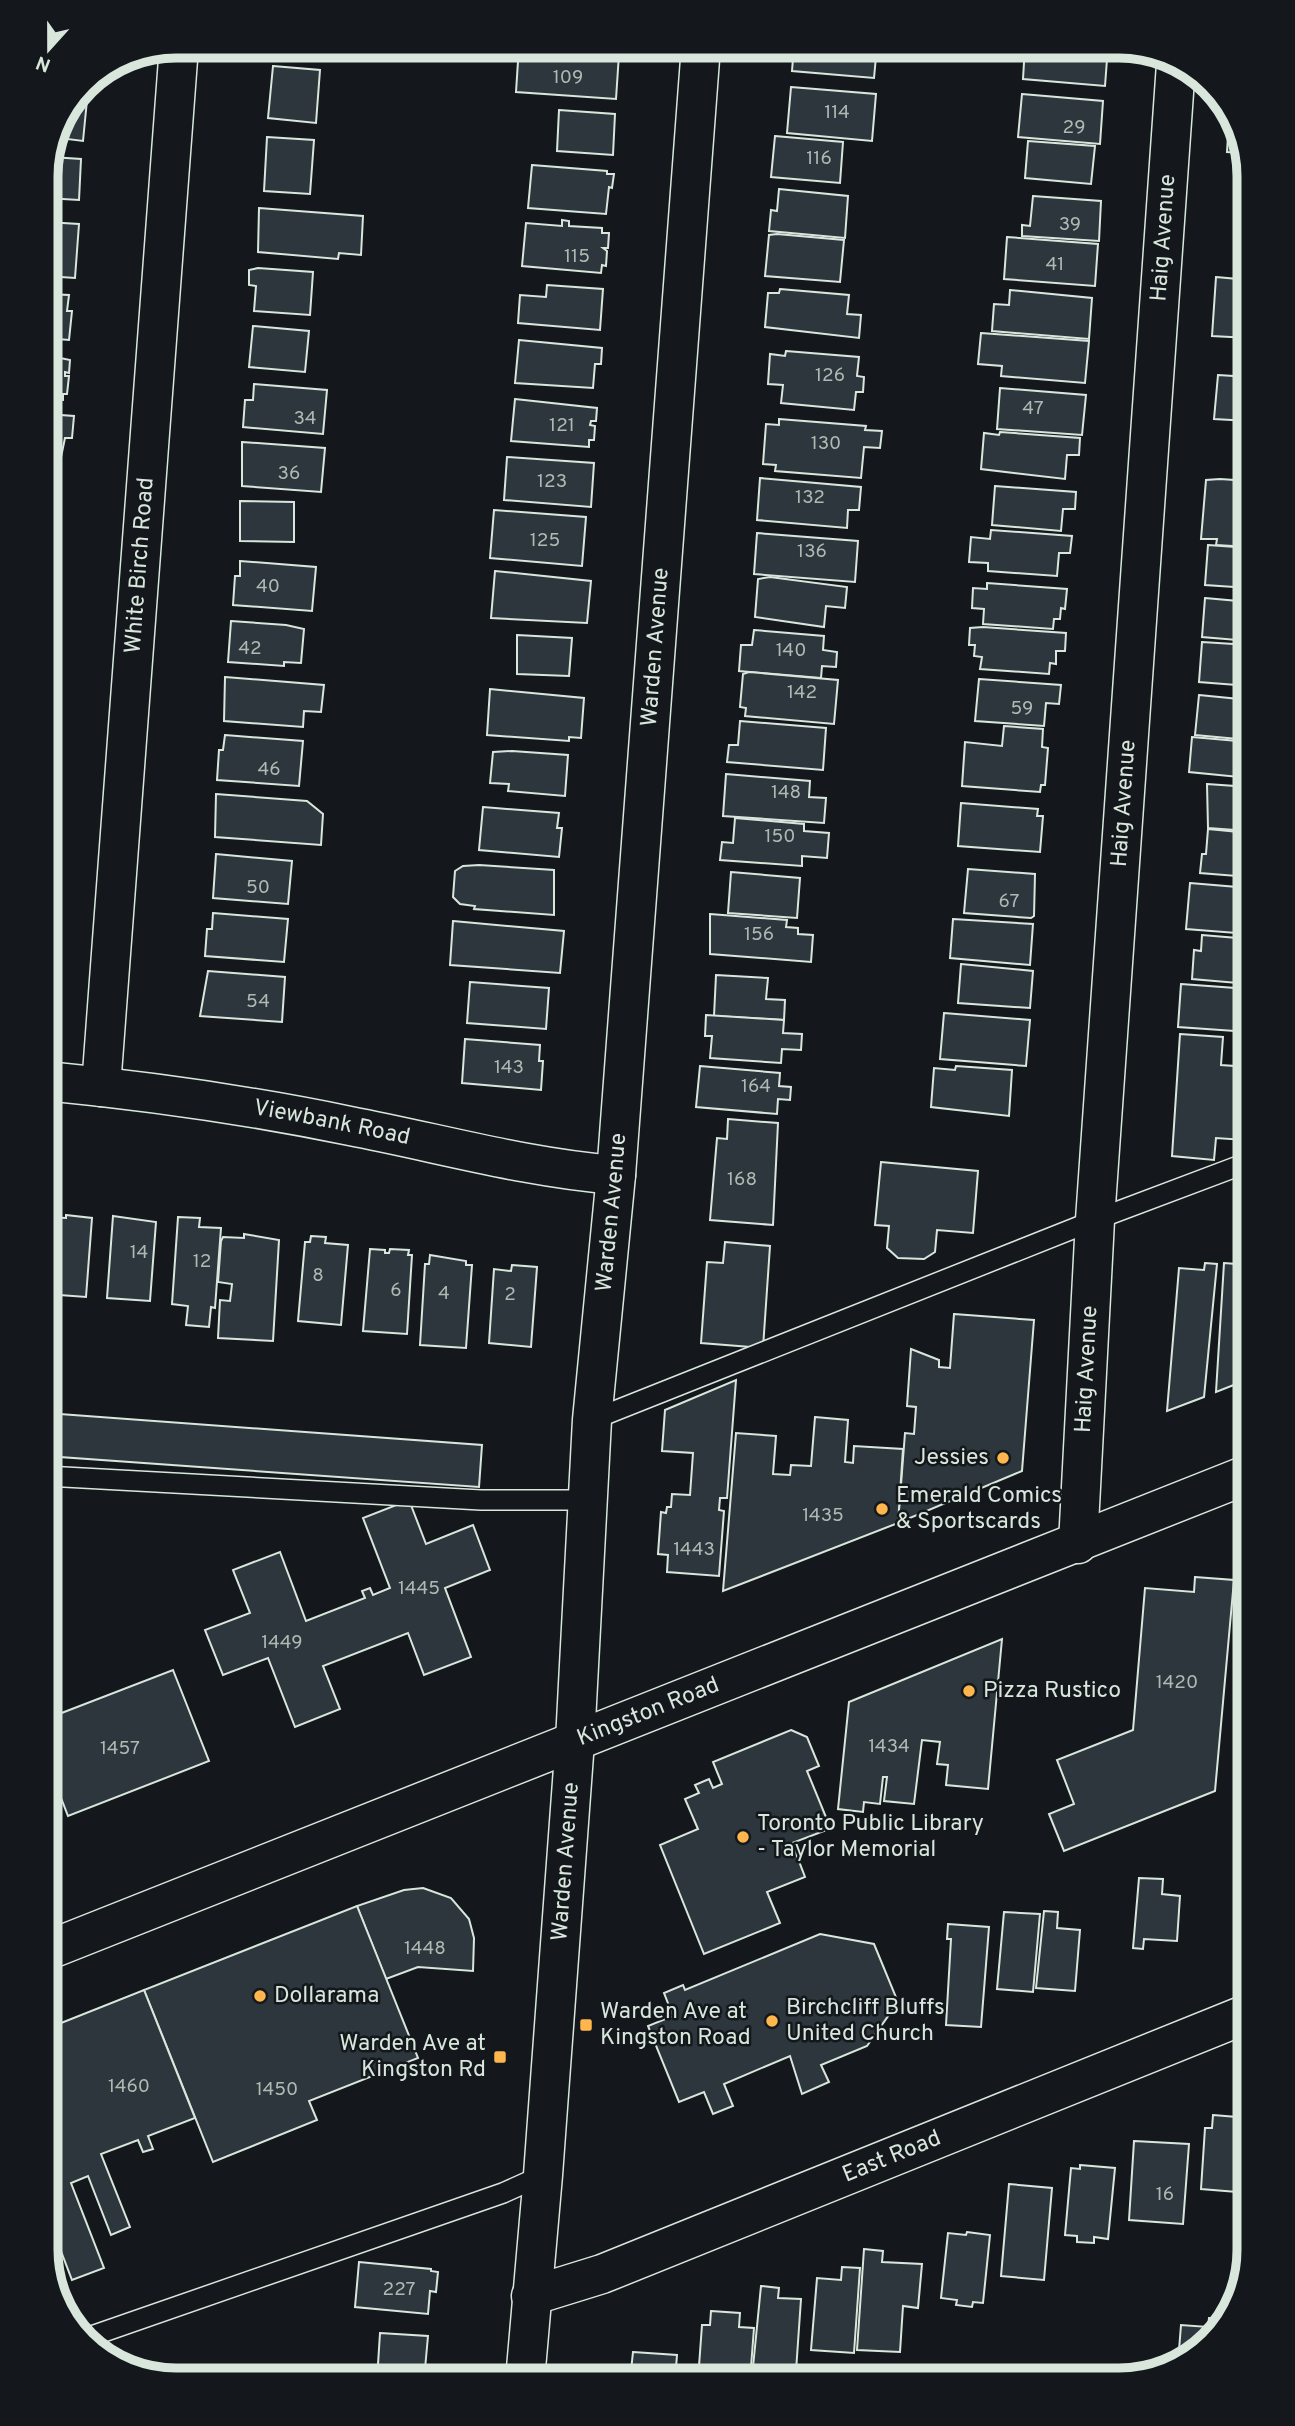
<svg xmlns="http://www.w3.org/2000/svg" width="1295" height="2426" viewBox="0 0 1295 2426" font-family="Overpass,sans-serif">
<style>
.building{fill:#2c363c;stroke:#d8e6dc;stroke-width:2}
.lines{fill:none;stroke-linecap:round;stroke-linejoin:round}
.service-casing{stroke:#d8e6dc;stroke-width:22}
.minor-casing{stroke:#d8e6dc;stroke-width:41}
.secondary-casing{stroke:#d8e6dc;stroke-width:41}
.primary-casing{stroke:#d8e6dc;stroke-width:41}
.service{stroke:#14181c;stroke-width:19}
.minor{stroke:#14181c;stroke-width:38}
.secondary{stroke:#14181c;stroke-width:38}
.primary{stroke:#14181c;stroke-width:38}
.poi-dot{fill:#ffb74d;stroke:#14181c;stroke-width:2.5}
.labels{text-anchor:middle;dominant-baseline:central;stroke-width:5;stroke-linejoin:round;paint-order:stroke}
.number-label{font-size:19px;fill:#adbab4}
.street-label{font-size:23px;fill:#d8e6dc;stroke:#14181c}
.poi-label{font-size:23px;fill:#d8e6dc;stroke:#14181c;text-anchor:start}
.rim{fill:none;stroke:#d8e6dc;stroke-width:9}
</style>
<rect width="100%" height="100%" fill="#14181c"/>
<g class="building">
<path d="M274,46h58l-1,5z"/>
<path d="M519,46l100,8 -3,45 -100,-7z"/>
<path d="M794,46h83l-3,32 -82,-7z"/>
<path d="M1025,46h83l-3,40 -82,-7z"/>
<path d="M273,66l47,4 -4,53 -48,-5z"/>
<path d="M791,87l85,7 -4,47 -85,-8z"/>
<path d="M1022,94l81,7 -3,43 -82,-7z"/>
<path d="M77,99l10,1 -4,41 -24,-3z"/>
<path d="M559,110l56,4 -2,41 -56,-4z"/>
<path d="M1240,130l5,23 -18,-1 1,-16 12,1z"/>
<path d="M775,136l68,6 -3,41 -69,-6z"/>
<path d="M267,137l47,3 -4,54 -46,-3z"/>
<path d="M1028,141l67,5 -4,38 -66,-6z"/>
<path d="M51,157l30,2 -2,41 -33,-2v-30z"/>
<path d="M532,165l75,6v3h7l-2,14 -3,-1 -3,27 -78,-6z"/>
<path d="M779,189l69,7 -3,42 -76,-7 2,-21 6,1z"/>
<path d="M1033,196l68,5 -2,40 -77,-5v-11l8,1z"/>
<path d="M259,208l104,8 -2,39 -22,-2 -1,6 -80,-7z"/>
<path d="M562,220l7,1v5l33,2v5h7l-1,15h-5l4,3 -1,15 -4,-1 -1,8 -79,-7 4,-43 36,3z"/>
<path d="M1248,221h1v27l-4,-1z"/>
<path d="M46,222l33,2 -4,54 -29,-2z"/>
<path d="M777,234l67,6 -4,42 -75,-6 4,-41z"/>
<path d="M1007,237l91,7 -3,42 -91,-7z"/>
<path d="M258,268l55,4 -3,43 -56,-4 2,-25 -7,-1v-15z"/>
<path d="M1216,277l33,3v58l-37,-2z"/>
<path d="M547,285l56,4 -3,41 -82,-7 2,-28 26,2z"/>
<path d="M780,289l69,6 -2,19 14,1 -2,23 -94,-11 3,-34h11z"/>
<path d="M1010,290l82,8 -3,41 -97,-8 2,-27 15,1z"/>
<path d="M46,294l23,1 -2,16h5l-3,29 -23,-2z"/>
<path d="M253,326l56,5 -4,41 -56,-5z"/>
<path d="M981,333l108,8 -4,42 -84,-7 1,-10 -24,-2z"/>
<path d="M519,340l83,8 -1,16h-6l-2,24 -78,-5z"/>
<path d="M786,351l73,6 -2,19 7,1 -1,15h-7l-2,18 -73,-7 2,-18 -15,-1 2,-30 15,2z"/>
<path d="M46,355l24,5 -1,13 -4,-1v4h4l-2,18h-4v6l-17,-1z"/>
<path d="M1218,375l31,2v44l-35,-2z"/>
<path d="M254,384l73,6 -4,44 -80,-7 2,-27h8z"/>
<path d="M1000,388l86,7 -4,40 -85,-6z"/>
<path d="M515,399l82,9 -1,13h-5l-1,4 5,1 -1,14h-5v7l-78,-6z"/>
<path d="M46,414l28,2 -2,22h-7l-5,24 -14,-1z"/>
<path d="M779,419l87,7 -1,4 17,1 -2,17 -16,-1 -3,31 -86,-7 1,-6 -13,-1 3,-40 13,1z"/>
<path d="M1000,432l80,6 -1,17h-12l-2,24 -84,-10 3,-36 15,2z"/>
<path d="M242,442l83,6 -4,44 -79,-6z"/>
<path d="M507,457l87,6 -3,44 -87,-7z"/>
<path d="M46,477l7,1v45l-7,-1z"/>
<path d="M760,478l101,9 -2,23h-11l-1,18 -90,-8z"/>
<path d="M1220,479l29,2v66l-33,-2 1,-6h-16l5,-59z"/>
<path d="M995,486l81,6 -1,17h-12l-2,22 -69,-6z"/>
<path d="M240,501l54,1v40l-54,-1z"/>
<path d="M494,510l92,7 -4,49 -92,-8z"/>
<path d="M991,530l81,6 -2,17h-11l-2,23 -69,-5v-8l-19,-1 2,-25 19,2z"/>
<path d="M757,533l101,8 -3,41 -101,-8z"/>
<path d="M46,539l8,1 -3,42 -5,-1z"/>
<path d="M1208,545l41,3v40l-44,-3z"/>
<path d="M240,561l76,6 -4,44 -79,-6 2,-29h5z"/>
<path d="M495,571l96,10 -4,42 -96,-5z"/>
<path d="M770,577l77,10 -2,21 -19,-2 -2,21 -69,-10 3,-38z"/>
<path d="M987,583l80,6 -2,20 -4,-1 -1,11h-6l-1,10 -70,-5 1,-15 -12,-1 1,-20 14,1z"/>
<path d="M1205,598l44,4v39l-47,-4z"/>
<path d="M46,600l4,1 -4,27z"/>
<path d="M231,621l55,4 18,4 -3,34 -17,-1v4l-56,-4z"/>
<path d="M983,627l83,6 -1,18h-9v13l-6,-1 -1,11 -69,-5 2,-12 -8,-1 1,-11h-6l1,-17z"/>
<path d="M754,630l70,6 -1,14 14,2 -1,15 -14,-1 -1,12 -82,-7 2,-26h11z"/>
<path d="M517,635l55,3 -3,38 -52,-2z"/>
<path d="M1202,642l47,3v41l-50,-4z"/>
<path d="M749,672l89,8 -4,44 -89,-8 1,-8 -6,-1 3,-33z"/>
<path d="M225,677l99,8 -3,27 -17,-1 -1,16 -79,-6z"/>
<path d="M979,679l82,6 -2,19 -13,-1 -2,23 -69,-5z"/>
<path d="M490,689l94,9 -3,40 -12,-1v4l-82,-6z"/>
<path d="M1199,695l50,5v40l-54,-5z"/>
<path d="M740,721l86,7 -3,42 -96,-8 2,-17h9z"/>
<path d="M1004,726l39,3 -1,18 6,1 -3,37h-4l-1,7 -78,-6 3,-44 37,4z"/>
<path d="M225,735l78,6 -4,45 -82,-6 2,-30h4z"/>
<path d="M1192,737l57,5v36l-60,-6z"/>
<path d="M512,751l56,4 -3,41 -57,-5 1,-7 -19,-1 3,-31z"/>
<path d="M726,774l84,7 -1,16 17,1 -2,25 -101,-7z"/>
<path d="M1207,784l42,3v44l-41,-3z"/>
<path d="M216,794l91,7 16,13 -2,31 -106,-8z"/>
<path d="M961,803l77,6 -1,7h6l-3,36 -82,-6z"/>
<path d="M483,807l76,6 -2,15h5l-3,29 -80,-7z"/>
<path d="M735,818l69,6v7l25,2 -2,25 -25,-2v10l-82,-6 2,-18 11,1z"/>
<path d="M1208,829l41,4v44l-49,-4 2,-19h4z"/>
<path d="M216,854l76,7 -4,43 -75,-6z"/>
<path d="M479,865l75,5v45l-80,-6 1,-3 -15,-2 -7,-7 2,-26 8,-5z"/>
<path d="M968,869l67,5 -1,42 -3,2 -67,-5z"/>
<path d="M731,872l69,6 -3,40 -69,-5z"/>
<path d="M1190,883l59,5v46l-63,-5z"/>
<path d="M213,913l75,6 -4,43 -79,-6 2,-27h5z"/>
<path d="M710,914l77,6 -1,7 12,1v6l15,1 -2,27 -101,-8z"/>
<path d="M953,919l80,5 -3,41 -80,-7z"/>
<path d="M453,921l111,10 -4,42 -110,-8z"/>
<path d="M1202,935l47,4v45l-57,-5 2,-29 7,1z"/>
<path d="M961,964l72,7 -3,37 -72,-5z"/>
<path d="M208,971l77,6 -3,45 -82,-6z"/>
<path d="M716,975l52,3 -2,21 19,1 -1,20 -70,-4z"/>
<path d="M470,982l79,6 -3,41 -79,-6z"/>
<path d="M1181,984l68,5v43l-71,-5z"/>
<path d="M944,1013l86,7 -4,46 -86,-7z"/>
<path d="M706,1015l78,5 -1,13 19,1 -1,16 -19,-1 -1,14 -71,-5 2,-22h-7z"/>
<path d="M1180,1034l43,3 -2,28 28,2 -4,73 -29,-2 -2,22 -42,-4z"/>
<path d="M465,1039l75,6 -1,16h4l-2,29 -79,-7z"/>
<path d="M700,1066l80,7 -1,13 12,1 -1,13 -12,-1 -1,15 -81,-7z"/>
<path d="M956,1066l56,4 -3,46 -78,-9 3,-39 21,2z"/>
<path d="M728,1119l50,4 -5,102 -63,-5 7,-82 10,1z"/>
<path d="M881,1162l97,9 -5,62 -36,-3 -2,22 -11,7 -26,-1 -11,-10 2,-22 -14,-1z"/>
<path d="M66,1215l26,3 -6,79 -40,-3 2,-77 18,1z"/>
<path d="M113,1216l43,6 -6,79 -43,-3z"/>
<path d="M178,1217l22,1 -1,9 22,1 -6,80 -4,-1 -2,20 -23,-2 2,-19 -16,-2z"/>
<path d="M244,1234l35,6 -6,101 -55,-3 2,-38 10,1 2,-17 -14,-2 3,-41 2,-4 21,1z"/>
<path d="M311,1236l15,1 -1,6 23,2 -7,80 -43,-4 7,-79h5z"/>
<path d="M725,1242l45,4 -7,102 -62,-5 6,-81 16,1z"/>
<path d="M370,1249l15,1v3h4l1,-4 19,1 -1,5h4l-5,79 -44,-3z"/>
<path d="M430,1255l36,6v4h6l-6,83 -46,-3 5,-81h4z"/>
<path d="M1205,1263l12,1 -13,133 -37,14 12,-143 25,2z"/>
<path d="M1224,1263l25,2v114l-33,13z"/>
<path d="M512,1265l25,2 -6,80 -42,-4 5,-74 17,2z"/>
<path d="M954,1314l80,6 -12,151 -124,52 7,-90 9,1 2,-27 -9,-1 4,-57 28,11v7l11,1z"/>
<path d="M736,1380l-9,118h-7l-1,12 5,1 -5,65 -52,-4 1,-17 -10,-1 3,-42 5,1 1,-6h4l1,-13 18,1 3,-42 -31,-2 3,-41z"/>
<path d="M46,1413l436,32 -3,42 -433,-31z"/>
<path d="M815,1417l33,3 -3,42 8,1 1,-17 49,3 -5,74 -175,68 13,-158 40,3 -3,38 17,1 1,-10 20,1z"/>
<path d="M409,1500l17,44 47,-19 17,45 -45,18 26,69 -47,18 -16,-42 -85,33 17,43 -45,18 -27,-69 -45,17 -18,-45 45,-17 -17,-43 47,-18 26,69 59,-23 -3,-7 8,-3 3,7 17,-7 -27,-70z"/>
<path d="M1195,1577l39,3 -19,211 -151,60 -15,-37 25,-10 -17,-44 76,-30 12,-142 49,4z"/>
<path d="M1002,1639l-14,150 -42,-4 2,-20 -11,-1 3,-22 -18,-2 -8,64 -30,-3 3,-24h-4l-3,27 -16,-2 -1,10 -25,-3 11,-107z"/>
<path d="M173,1670l36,91 -141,55 -22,-57v-40z"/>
<path d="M1249,1695v40l-3,1z"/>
<path d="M791,1730l16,7 12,29 -12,5 21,51 -7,3 3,6 -32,12 13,34 -38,15 13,31 -76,31 -44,-109 38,-16 -13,-30 14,-6 -4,-8 14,-6 4,9 9,-4 -9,-22z"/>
<path d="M1241,1823l8,1v66l-13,-1z"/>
<path d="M1139,1878l24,1 -1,15 18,2 -3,45 -33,-2 -1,10 -10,-1z"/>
<path d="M423,1888l28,10 18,21 5,19 -1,33 -55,-4 -32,12 -29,-73 47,-16z"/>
<path d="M357,1906l61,152 -109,43 8,19 -104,42 -69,-172z"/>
<path d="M1044,1911l14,1 -1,16 23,2 -5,61 -39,-3z"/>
<path d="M1004,1912l36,2 -7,78 -36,-3z"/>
<path d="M948,1924l41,3 -8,100 -35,-2 5,-86h-4z"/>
<path d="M820,1934l54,10 24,58 -31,44 -46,19 8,17 -27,12 -12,-38 -66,28 9,22 -20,8 -9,-22 -25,10 -31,-76 25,-10 -9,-23 19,-8 2,5z"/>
<path d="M144,1990l51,128 -47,18 5,13 -10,3 -5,-12 -37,14 29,73 -19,8 -23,-59 -17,7 33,85 -32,12 -26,-68v-183z"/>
<path d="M1213,2115l36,3v75l-48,-4 4,-61h7z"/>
<path d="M1134,2141l55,3 -6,80 -54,-4z"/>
<path d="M1080,2165l35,3 -7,71 -14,-2v6l-17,-1v-6l-12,-1 6,-67 9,1z"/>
<path d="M1009,2184l43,4 -8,92 -43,-4z"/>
<path d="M967,2232l23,3 -7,68 -10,-1 -1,5 -16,-2 1,-5 -16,-2 7,-65 18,2z"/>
<path d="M864,2249l19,2 -1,11 40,2 -4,44 -15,-2 -3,46 -43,-2z"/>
<path d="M359,2262l72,7v2l7,1 -2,20 -6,-1 -2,23 -73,-7z"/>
<path d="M842,2267l18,1 -6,85 -43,-3 6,-72 24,2z"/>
<path d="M761,2286l18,2 -1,10 23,1 -5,72 -43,-4z"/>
<path d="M711,2311l29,2 -1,14 15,1 -4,52h-52l4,-55h8z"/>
<path d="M1209,2318l19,2 -50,43 3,-38 27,2z"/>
<path d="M380,2333l48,3 -4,44h-47z"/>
<path d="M633,2352l44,3 -2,25h-45z"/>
</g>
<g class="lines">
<defs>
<g id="service">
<path d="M592,1420l503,-200 154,-58"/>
<path d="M46,1476l435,24h107"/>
<path d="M86,2338l417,-145 40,-18"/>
</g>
<g id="minor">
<path id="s1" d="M46,1081c102,10 203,24 304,45 89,17 176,42 266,49"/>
<path id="s2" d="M101,1087l78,-1041"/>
<path id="s3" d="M1078,1544l17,-324 81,-1156"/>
<path id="s4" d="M575,1741l17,-321 24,-245 85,-1129"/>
<path id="s5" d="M531,2296l71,-22 647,-261"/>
</g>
<g id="secondary">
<path id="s6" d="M525,2380l18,-205 32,-434"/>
</g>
<g id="primary">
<path id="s7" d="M46,1951l1203,-477"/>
</g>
</defs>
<use href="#service" class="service-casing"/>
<use href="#minor" class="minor-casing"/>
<use href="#secondary" class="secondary-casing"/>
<use href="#primary" class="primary-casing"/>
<use href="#service" class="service"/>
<use href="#minor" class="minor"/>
<use href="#secondary" class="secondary"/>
<use href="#primary" class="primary"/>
</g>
<g class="poi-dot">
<circle cx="1003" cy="1458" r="7"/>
<circle cx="882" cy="1509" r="7"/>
<circle cx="969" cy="1691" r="7"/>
<circle cx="743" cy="1837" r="7"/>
<circle cx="260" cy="1996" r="7"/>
<circle cx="772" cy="2021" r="7"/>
<rect x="579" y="2018" width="14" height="14" rx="3.5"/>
<rect x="493" y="2050" width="14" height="14" rx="3.5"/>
</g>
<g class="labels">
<g class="number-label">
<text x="568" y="78">109</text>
<text x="837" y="113">114</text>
<text x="1074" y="128">29</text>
<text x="819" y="159">116</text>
<text x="1070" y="225">39</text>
<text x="577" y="257">115</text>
<text x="1055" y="265">41</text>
<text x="830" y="376">126</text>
<text x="1033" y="409">47</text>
<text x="305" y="419">34</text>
<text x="562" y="426">121</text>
<text x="826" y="444">130</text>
<text x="289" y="474">36</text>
<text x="552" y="482">123</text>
<text x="810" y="498">132</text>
<text x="545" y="541">125</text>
<text x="812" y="552">136</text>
<text x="268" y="587">40</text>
<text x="250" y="649">42</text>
<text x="791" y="651">140</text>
<text x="802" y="693">142</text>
<text x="1022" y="709">59</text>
<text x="269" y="770">46</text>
<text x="786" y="793">148</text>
<text x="780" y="837">150</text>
<text x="258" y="888">50</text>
<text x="1009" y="902">67</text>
<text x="759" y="935">156</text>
<text x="258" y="1002">54</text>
<text x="509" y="1068">143</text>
<text x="756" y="1087">164</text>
<text x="742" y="1180">168</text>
<text x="139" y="1253">14</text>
<text x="202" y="1262">12</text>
<text x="318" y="1276">8</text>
<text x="396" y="1291">6</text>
<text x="444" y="1294">4</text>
<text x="510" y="1295">2</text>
<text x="823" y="1516">1435</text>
<text x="694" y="1550">1443</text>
<text x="419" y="1589">1445</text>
<text x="282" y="1643">1449</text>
<text x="1177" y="1683">1420</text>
<text x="889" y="1747">1434</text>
<text x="120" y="1749">1457</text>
<text x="425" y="1949">1448</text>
<text x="129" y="2087">1460</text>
<text x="277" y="2090">1450</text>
<text x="1165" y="2195">16</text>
<text x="399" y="2290">227</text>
</g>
<g class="street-label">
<text stroke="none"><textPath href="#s3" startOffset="1309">Haig Avenue</textPath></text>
<text stroke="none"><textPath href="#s2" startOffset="523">White Birch Road</textPath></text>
<text stroke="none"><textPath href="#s4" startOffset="1097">Warden Avenue</textPath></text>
<text stroke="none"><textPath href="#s3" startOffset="742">Haig Avenue</textPath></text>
<text stroke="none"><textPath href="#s1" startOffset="289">Viewbank Road</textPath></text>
<text stroke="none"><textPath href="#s4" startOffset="530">Warden Avenue</textPath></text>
<text stroke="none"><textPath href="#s3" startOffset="175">Haig Avenue</textPath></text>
<text stroke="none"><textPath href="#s7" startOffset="648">Kingston Road</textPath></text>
<text stroke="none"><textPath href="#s6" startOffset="520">Warden Avenue</textPath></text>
<text stroke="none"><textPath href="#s5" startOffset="387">East Road</textPath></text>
</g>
<g class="poi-label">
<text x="989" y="1458" text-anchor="end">Jessies</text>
<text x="896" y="1496">Emerald Comics<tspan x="896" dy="26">&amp; Sportscards</tspan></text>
<text x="983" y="1691">Pizza Rustico</text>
<text x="757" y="1824">Toronto Public Library<tspan x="757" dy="26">- Taylor Memorial</tspan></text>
<text x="274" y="1996">Dollarama</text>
<text x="786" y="2008">Birchcliff Bluffs<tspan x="786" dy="26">United Church</tspan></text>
<text x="600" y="2012">Warden Ave at<tspan x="600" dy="26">Kingston Road</tspan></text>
<text x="486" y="2044" text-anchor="end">Warden Ave at<tspan x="486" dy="26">Kingston Rd</tspan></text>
</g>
</g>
<path d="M0 0H1295V2426H0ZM176 58H1119A118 118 0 0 1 1237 176V2250A118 118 0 0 1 1119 2368H176A118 118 0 0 1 58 2250V176A118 118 0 0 1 176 58Z" fill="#14181c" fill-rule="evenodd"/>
<path class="rim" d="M176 58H1119A118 118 0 0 1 1237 176V2250A118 118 0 0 1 1119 2368H176A118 118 0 0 1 58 2250V176A118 118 0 0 1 176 58Z"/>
<g transform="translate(49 49) rotate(201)" stroke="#14181c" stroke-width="5" paint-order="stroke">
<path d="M0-5L12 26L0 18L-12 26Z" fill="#d8e6dc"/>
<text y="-10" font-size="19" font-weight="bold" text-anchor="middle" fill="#d8e6dc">N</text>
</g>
</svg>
